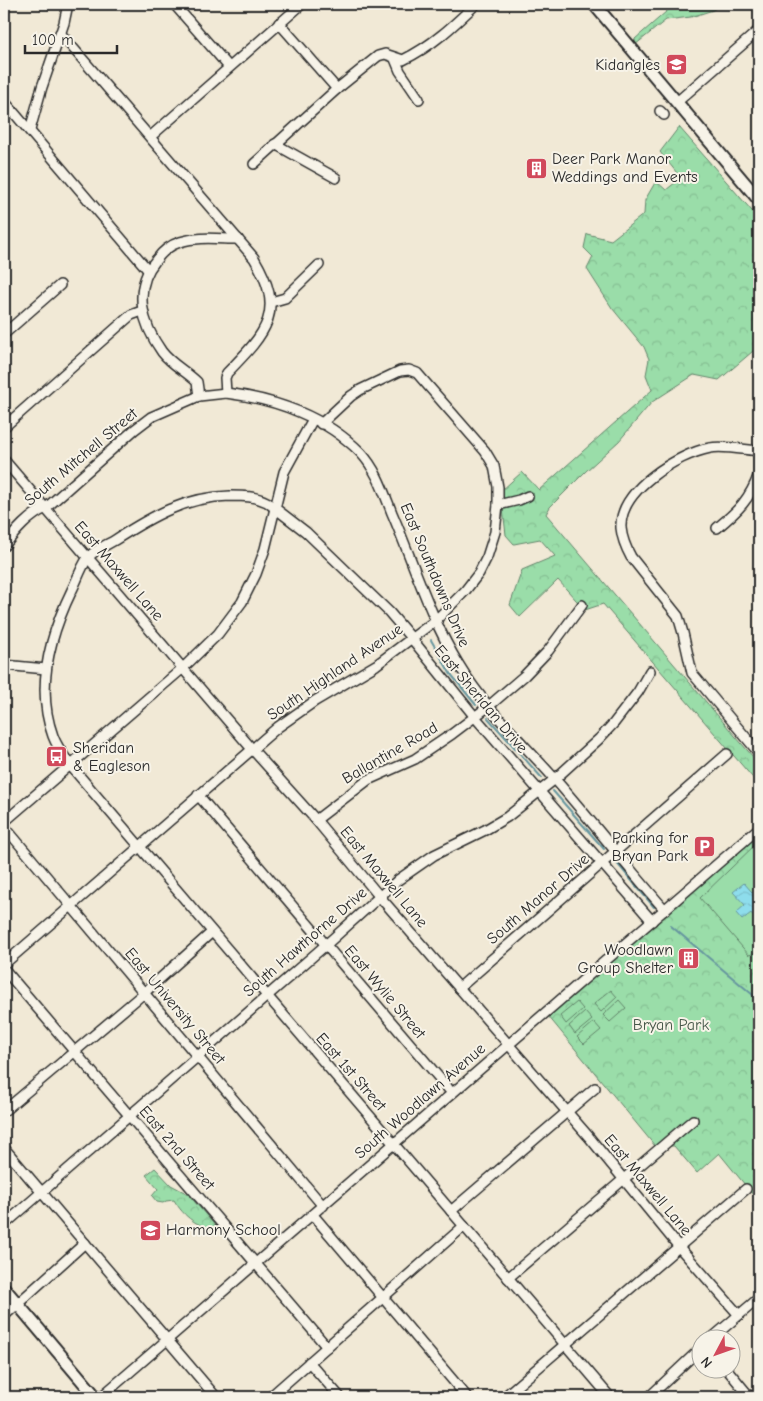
<svg xmlns="http://www.w3.org/2000/svg" width="763" height="1401" viewBox="0 0 763 1401" font-family="'Comic Neue',sans-serif">
<style>
.forest{fill:url(#forest-crowns);stroke:#62846a}
.garden{fill:#9adda9;stroke:#62846a}
.water{fill:url(#water-waves);stroke:#66969f}
.lines{fill:none;stroke-linecap:round;stroke-linejoin:round}
.stream{stroke:#66969f;stroke-width:2}
.minor-casing{stroke:#2b2b2b;stroke-width:12}
.major-casing{stroke:#2b2b2b;stroke-width:15}
.minor{stroke:#f7f3e8;stroke-width:9}
.major{stroke:#f7f3e8;stroke-width:11}
.labels{text-anchor:middle;dominant-baseline:central;stroke-width:4;stroke-linejoin:round;paint-order:stroke}
.poi-label{font-size:16px;fill:#2b2b2b;stroke:#f7f3e8;text-anchor:end}
.street-label{font-size:16px;fill:#2b2b2b;stroke:#f7f3e8}
.park-label{font-size:16px;fill:#47584a;stroke:#f7f3e8}
</style>
<defs>
<pattern id="forest-crowns" width="20" height="18" patternUnits="userSpaceOnUse" patternTransform="scale(1.25)"><rect width="20" height="18" fill="#9adda9"/><path d="M2 6a3 3 0 1 1 6 0M12 15a3 3 0 1 1 6 0" fill="none" stroke="#85be92"/></pattern>
<pattern id="water-waves" width="16" height="10" patternUnits="userSpaceOnUse" patternTransform="scale(1.25)"><rect width="16" height="10" fill="#8eddec"/><path d="M0 5q4-4 8 0t8 0" fill="none" stroke="#7bbecb"/></pattern>
</defs>
<rect width="100%" height="100%" fill="#f1e9d6"/>
<filter id="ink" filterUnits="userSpaceOnUse"><feTurbulence type="fractalNoise" baseFrequency=".02" numOctaves="2"/><feDisplacementMap in="SourceGraphic" scale="10" xChannelSelector="R" yChannelSelector="G"/><feConvolveMatrix kernelMatrix="1 2 1 2 8 2 1 2 1" color-interpolation-filters="sRGB"/></filter>
<g filter="url(#ink)">
<g class="forest">
<path d="M675,4h47l-9,6 -22,7 -25,3 -31,25v-6z"/>
<path d="M679,127l80,92v127l-40,34 -25,-5 -42,27 -33,39 -33,30 -36,36 -4,7 213,250v21l-156,-181 -18,6 -27,-30 -38,37 -10,-12 12,-35 33,-14 -15,-17 -26,5 -8,-9 -5,-44 21,-19 17,18 113,-100 -6,-15 3,-16 -5,-12 -32,-39 -25,-39 6,-12 -9,-9 3,-14 24,6 33,-26 1,-14 11,-19 10,9 15,-12 -21,-26z"/>
<path d="M759,833v369l-40,-49 -22,20 -23,-27h-19l-107,-130z"/>
<path d="M155,1168l16,17 17,9 30,35c-20,-1 -34,-12 -44,-29l-8,1 -3,2 -6,-1 -5,-6 6,-7 -12,-14z"/>
</g>
<g class="garden">
<path d="M759,841v111l-10,3 -49,-57z"/>
<path d="M611,990l6,7 -16,15 -7,-8z"/>
<path d="M619,1000l7,8 -16,14 -7,-7z"/>
<path d="M577,1002l6,7 -17,15 -6,-8z"/>
<path d="M585,1012l7,8 -17,14 -6,-8z"/>
<path d="M594,1022l7,8 -17,14 -7,-7z"/>
</g>
<path class="water" d="M744,883l15,17v23l-8,-10 -9,7 -6,-7 9,-8 -12,-13z"/>
<g class="lines">
<g class="stream">
<path d="M431,640l19,33 26,32"/>
<path d="M488,718l54,60"/>
<path d="M553,791l51,58"/>
<path d="M616,862l38,45"/>
<path d="M671,926l88,74"/>
</g>
<defs>
<g id="minor">
<path d="M174,4l55,63"/>
<path d="M279,23l58,66"/>
<path d="M395,59l5,12 19,28"/>
<path d="M4,101l144,169"/>
<path d="M677,102l82,-72"/>
<path d="M660,111l4,4"/>
<path d="M30,130l12,-43 22,-64 4,-19"/>
<path d="M150,137l152,-133"/>
<path d="M275,144l61,34"/>
<path d="M254,164l83,-75 41,-33 7,-2 18,6c29,-14 50,-34 73,-56"/>
<path d="M271,302l14,-4 34,-33"/>
<path d="M4,334l56,-49"/>
<path d="M226,393c49,6 100,24 135,60 16,17 23,40 31,60 21,49 39,107 67,152 25,42 62,76 94,112 39,44 74,90 112,133"/>
<path d="M199,396l-2,-14c-11,-11 -25,-17 -35,-30 -20,-28 -30,-63 -6,-92 6,-8 14,-15 24,-18 18,-6 39,-3 58,-3"/>
<path d="M4,427l127,-112 11,-4"/>
<path d="M759,451c-14,-1 -36,-6 -49,-3 -32,6 -91,42 -89,80 1,10 5,20 10,29l47,59 5,17 9,40 67,80"/>
<path d="M4,460l248,289 64,71 64,77 209,240 90,110 60,68"/>
<path d="M498,505l21,-5 9,-4"/>
<path d="M717,528c21,-17 33,-29 42,-54"/>
<path d="M4,546c11,-14 25,-31 42,-38l88,-78 17,-13 48,-21 27,-3 -1,-15 2,-5c40,-41 59,-61 27,-115l-194,-225"/>
<path d="M4,665l42,4"/>
<path d="M198,795l254,298"/>
<path d="M316,820l52,-40 47,-21 37,-25 37,-28 36,-31 23,-24 34,-46"/>
<path d="M4,822l179,-154 35,-34 24,-32 14,-28 9,-25 19,-77 29,-53"/>
<path d="M4,826l319,380"/>
<path d="M4,964l274,-237 37,-26 61,-36 60,-45 29,-29 14,-18 8,-16 8,-25 3,-27v-18l-4,-21 -9,-15 -68,-78 -8,-3 -9,1 -40,19 -9,6 -30,28"/>
<path d="M4,969l323,378"/>
<path d="M459,988l268,-234"/>
<path d="M4,1111l140,-118 68,-61"/>
<path d="M4,1148l212,249"/>
<path d="M451,1211l144,-123"/>
<path d="M313,1215l154,182"/>
<path d="M4,1225l324,-282 70,-63 36,-25 51,-25 22,-13 48,-38 44,-40 15,-16 24,-31 12,-21"/>
<path d="M508,1278l185,-158"/>
<path d="M4,1316l81,-73"/>
<path d="M712,1338l47,-40"/>
<path d="M309,1362l31,35"/>
<path d="M726,1368l24,29"/>
<path d="M101,1397l658,-569"/>
<path d="M270,1397l194,-171"/>
<path d="M504,1397l242,-208"/>
<path d="M610,1397l-540,-632c-6,-9 -13,-18 -17,-29 -18,-49 -3,-101 19,-146 5,-10 9,-22 15,-31 5,-8 20,-14 28,-19 37,-24 70,-43 115,-44 13,0 25,0 37,6l39,30 83,80 23,27 63,78 177,204"/>
<path d="M649,1397l51,-48"/>
</g>
<g id="major">
<path d="M594,4l165,196"/>
<path d="M4,1288l92,109"/>
</g>
</defs>
<use href="#minor" class="minor-casing"/>
<use href="#major" class="major-casing"/>
<use href="#minor" class="minor"/>
<use href="#major" class="major"/>
</g>
</g>
<defs>
<symbol id="school-square" viewBox="-11 -11 22 22"><rect x="-9" y="-9" width="18" height="18" rx="4" fill="#d1495b" stroke="#f7f3e8"/><path d="M0-5L7-2L0 1L-7-2ZM-4 1L0 2.5L4 1V4Q0 6-4 4Z" fill="#fff"/></symbol>
<symbol id="building-square" viewBox="-11 -11 22 22"><rect x="-9" y="-9" width="18" height="18" rx="4" fill="#d1495b" stroke="#f7f3e8"/><path d="M-4-6H4V6H1V3H-1V6H-4ZM-2.5-4.3h1.7v1.8h-1.7ZM.8-4.3h1.7v1.8H.8ZM-2.5-1h1.7V.8h-1.7ZM.8-1h1.7V.8H.8Z" fill="#fff"/></symbol>
<symbol id="bus-square" viewBox="-11 -11 22 22"><rect x="-9" y="-9" width="18" height="18" rx="4" fill="#d1495b" stroke="#f7f3e8"/><path d="M-5-6H5V4H4V6H2V4H-2V6H-4V4H-5ZM-3.5-4V0h7V-4ZM-3.5 1.2v1.5H-2V1.2ZM2 1.2v1.5H3.5V1.2Z" fill="#fff"/></symbol>
<symbol id="parking-square" viewBox="-11 -11 22 22"><rect x="-9" y="-9" width="18" height="18" rx="4" fill="#d1495b" stroke="#f7f3e8"/><path d="M-3.5-5.5H1a3.5 3.5 0 0 1 0 7H-1V5.5H-3.5ZM-1-3.4V-.6H.8a1.4 1.4 0 0 0 0-2.8Z" fill="#fff"/></symbol>
</defs>
<g fill-rule="evenodd">
<use href="#school-square" x="664" y="52" width="25" height="25"/>
<use href="#building-square" x="524" y="156" width="25" height="25"/>
<use href="#bus-square" x="44" y="744" width="25" height="25"/>
<use href="#parking-square" x="692" y="834" width="25" height="25"/>
<use href="#building-square" x="676" y="946" width="25" height="25"/>
<use href="#school-square" x="138" y="1218" width="25" height="25"/>
</g>
<g class="labels">
<g class="poi-label">
<text x="660" y="65">Kidangles</text>
<text x="552" y="159" text-anchor="start">Deer Park Manor<tspan x="552" dy="18">Weddings and Events</tspan></text>
<text x="73" y="748" text-anchor="start">Sheridan<tspan x="73" dy="18">&amp; Eagleson</tspan></text>
<text x="688" y="838">Parking for<tspan x="688" dy="18">Bryan Park</tspan></text>
<text x="673" y="950">Woodlawn<tspan x="673" dy="18">Group Shelter</tspan></text>
<text x="166" y="1230" text-anchor="start">Harmony School</text>
</g>
<g class="street-label">
<text transform="translate(81 457) rotate(-40)">South Mitchell Street</text>
<text transform="translate(119 571) rotate(49)">East Maxwell Lane</text>
<text transform="translate(435 575) rotate(67)">East Southdowns Drive</text>
<text transform="translate(335 672) rotate(-34)">South Highland Avenue</text>
<text transform="translate(481 699) rotate(50)">East Sheridan Drive</text>
<text transform="translate(390 753) rotate(-30)">Ballantine Road</text>
<text transform="translate(384 877) rotate(50)">East Maxwell Lane</text>
<text transform="translate(538 899) rotate(-41)">South Manor Drive</text>
<text transform="translate(305 942) rotate(-41)">South Hawthorne Drive</text>
<text transform="translate(385 992) rotate(50)">East Wylie Street</text>
<text transform="translate(175 1006) rotate(50)">East University Street</text>
<text transform="translate(351 1072) rotate(49)">East 1st Street</text>
<text transform="translate(420 1101) rotate(-41)">South Woodlawn Avenue</text>
<text transform="translate(177 1148) rotate(49)">East 2nd Street</text>
<text transform="translate(648 1185) rotate(50)">East Maxwell Lane</text>
</g>
<g class="park-label">
<text x="671" y="1025">Bryan Park</text>
</g>
</g>
<rect width="763" height="1401" fill="none" stroke="#f7f3e8" stroke-width="20"/>
<rect x="10" y="10" width="743" height="1381" fill="none" stroke="#2b2b2b" stroke-width="2" filter="url(#ink)"/>
<g transform="translate(716 1354) rotate(229)"><circle r="24" fill="#f7f3e8" stroke="#a5a39c"/>
<path d="M0-4L9 19L0 12L-9 19Z" fill="#d1495b"/>
<text y="-8" font-size="14" font-weight="bold" text-anchor="middle" fill="#2b2b2b">N</text>
</g>
<path d="M25 45v8h92v-8" fill="none" stroke="#2b2b2b" stroke-width="2.5"/>
<text x="32" y="45" font-size="15" fill="#2b2b2b" stroke="#f7f3e8" stroke-width="4" paint-order="stroke">100 m</text>
</svg>
